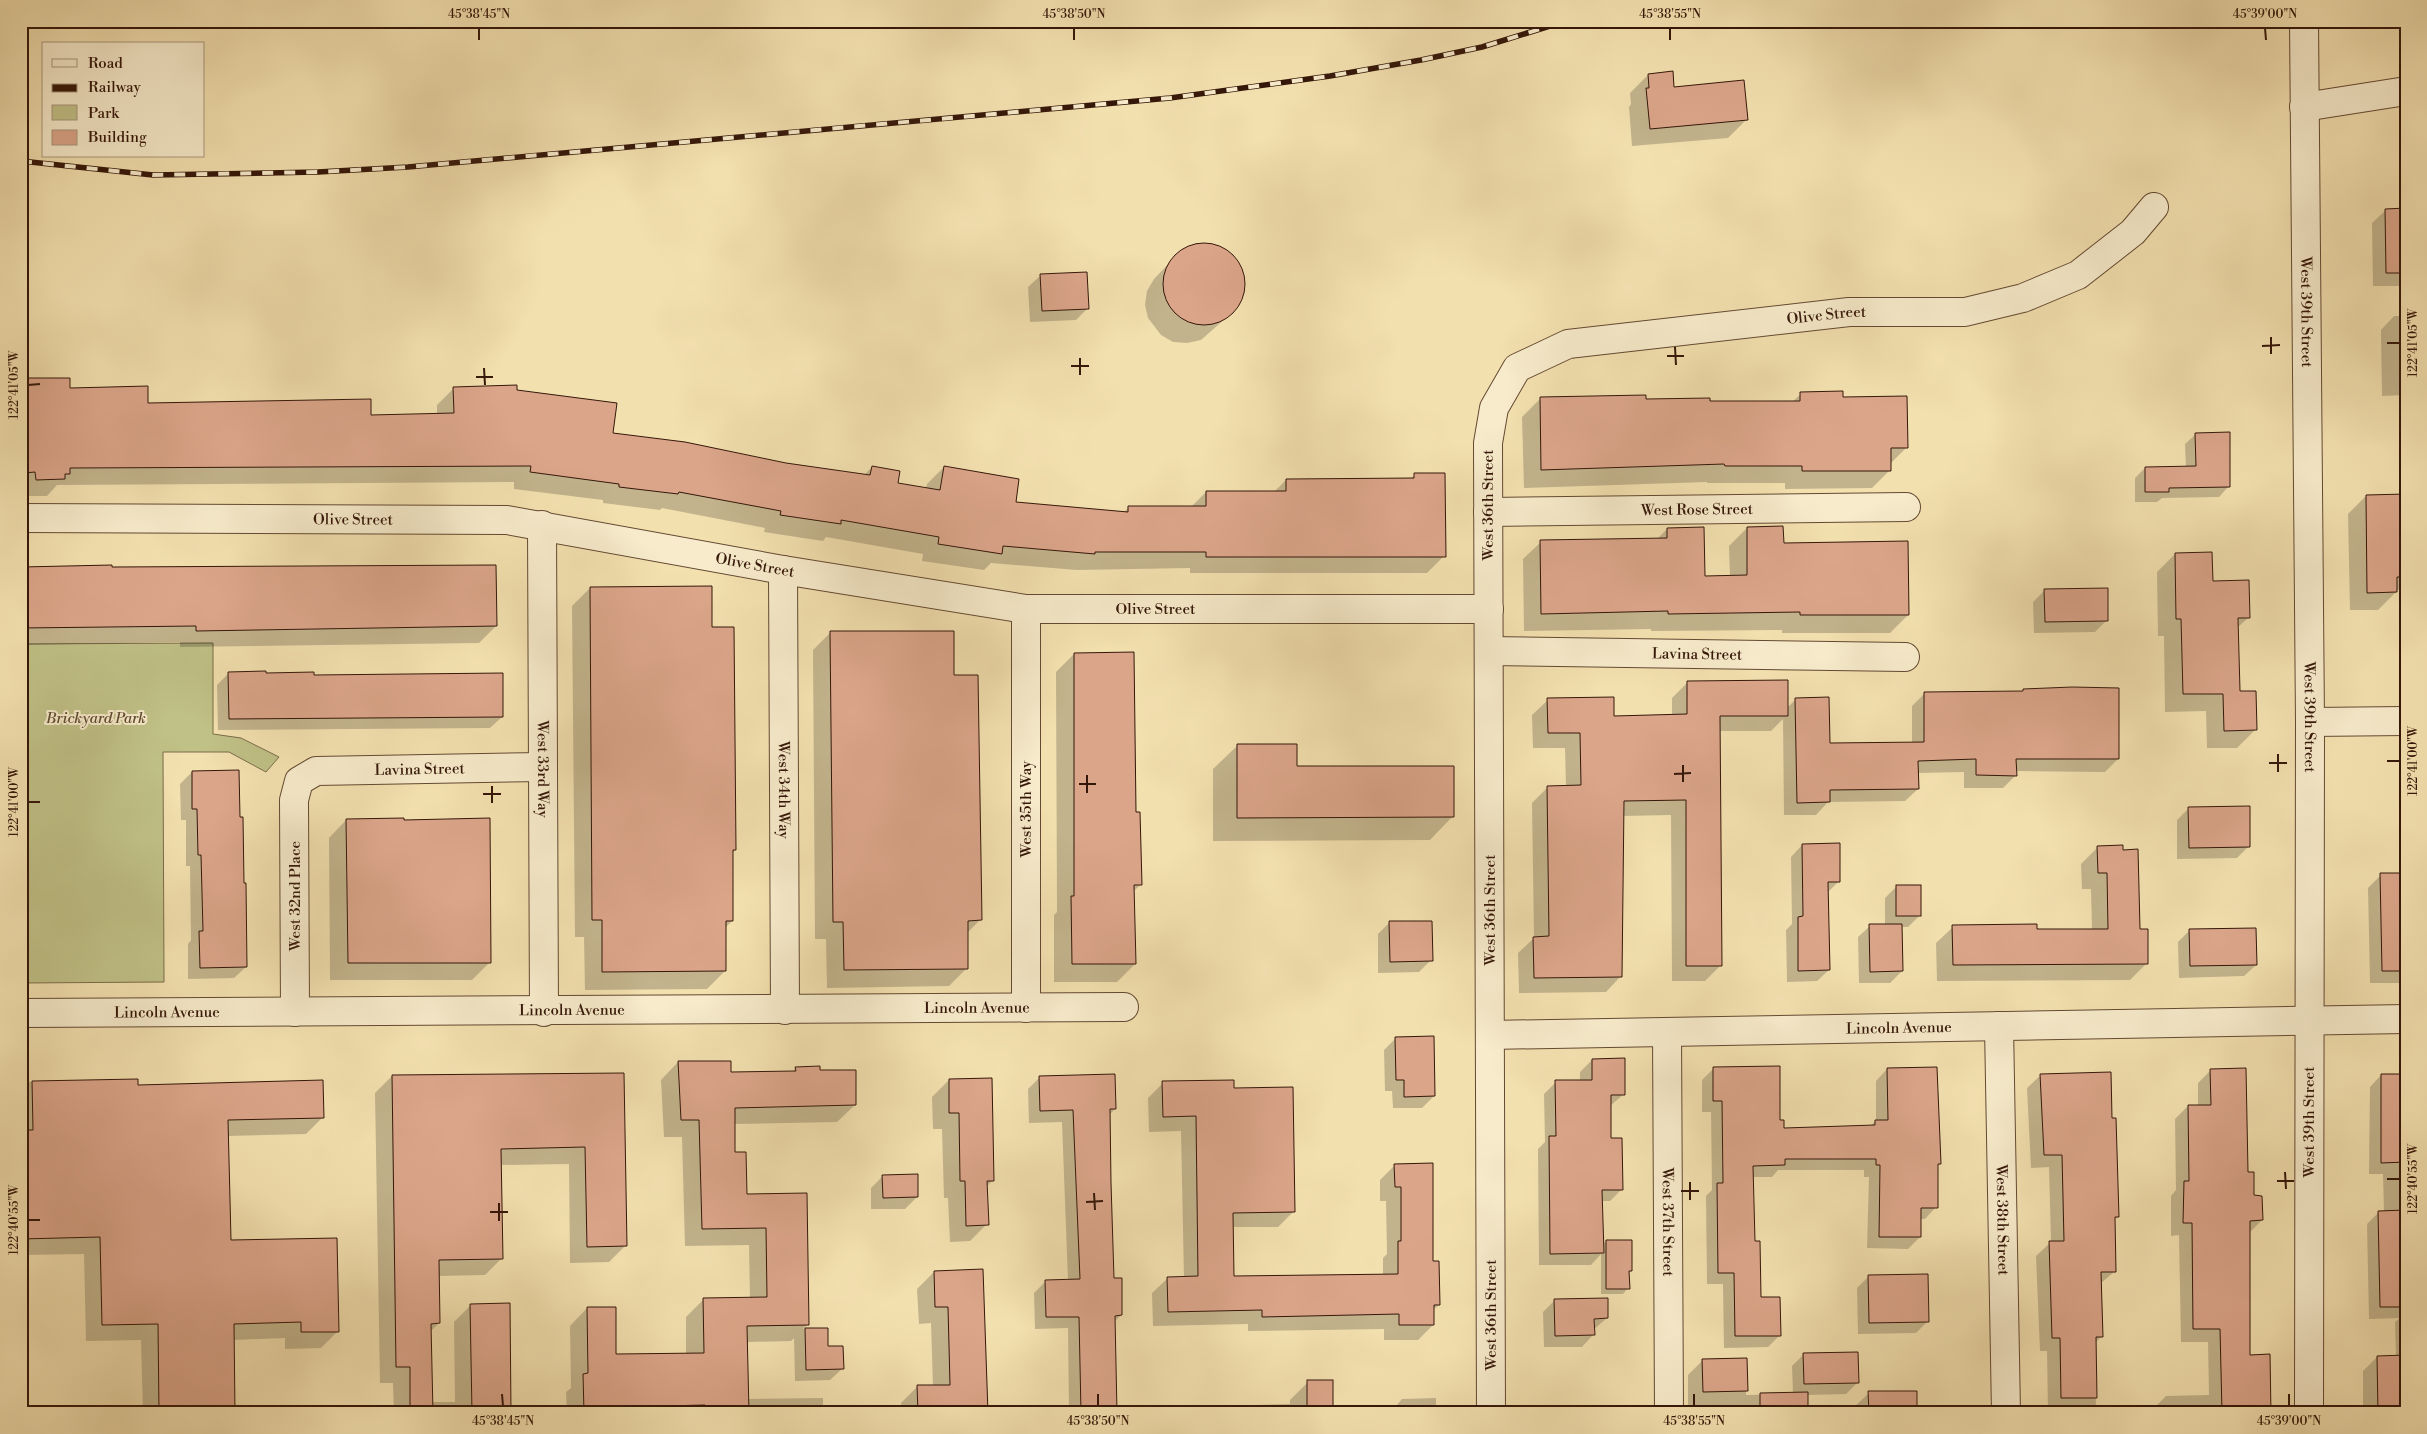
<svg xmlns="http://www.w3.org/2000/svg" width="2427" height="1434" viewBox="0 0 2427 1434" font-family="'Libre Bodoni',serif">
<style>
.green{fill:#c0c187;stroke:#7a6c48}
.shadow{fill:#0003}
.building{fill:#dba58a;stroke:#351709}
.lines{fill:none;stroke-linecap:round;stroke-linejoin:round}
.minor-casing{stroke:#644932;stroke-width:30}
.minor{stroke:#f7ebcb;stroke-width:28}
.rail-casing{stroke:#351709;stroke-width:5.5}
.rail{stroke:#f7ebcb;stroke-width:4;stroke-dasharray:11;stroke-linecap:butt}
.ticks{fill:none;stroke:#351709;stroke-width:2}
.labels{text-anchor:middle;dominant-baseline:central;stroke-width:4;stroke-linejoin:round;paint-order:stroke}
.street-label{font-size:15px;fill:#351709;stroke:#f7ebcb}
.park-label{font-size:15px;font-style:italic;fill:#5f4a2f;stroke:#f7ebcb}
.neatline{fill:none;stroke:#351709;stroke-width:2}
.ticks-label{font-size:12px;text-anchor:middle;fill:#351709}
</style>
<rect width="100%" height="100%" fill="#f3e0af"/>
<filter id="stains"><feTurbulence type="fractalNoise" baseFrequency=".004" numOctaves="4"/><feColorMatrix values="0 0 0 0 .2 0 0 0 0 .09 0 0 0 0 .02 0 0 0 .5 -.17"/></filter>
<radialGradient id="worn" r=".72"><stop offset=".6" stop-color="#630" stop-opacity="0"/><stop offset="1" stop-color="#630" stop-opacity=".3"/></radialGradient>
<path class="green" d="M213,643v91l28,4 38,19 -13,15 -37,-20h-66l1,230 -143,1v-339z"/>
<g class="shadow">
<path d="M1648,75l25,13 73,32 -18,18 -96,8 -3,-39 2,-3 -1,-11z"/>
<path d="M2406,209v186l-24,1 -1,-66 13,-14h10v-30h-31l-1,-63 14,-13z"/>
<path d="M1202,244l14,2 12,6 13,17 3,14 -1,13 -7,13 -35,31 -14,3 -14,-1 -12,-7 -13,-17 -3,-13 2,-14 7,-12 18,-19 17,-13z"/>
<path d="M1040,276l48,32 -12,12 -46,2 -2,-35z"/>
<path d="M23,380l124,25 223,11 67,-1v-10l17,-17 62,3 95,43 252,42 9,-9 24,17 30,5 1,-5 17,-17 70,36 110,9 5,-5h62l15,-15h68l12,-12 124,-1 5,-4 29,81 -17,17h-237v-5l-113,2 -86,-7 -7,7 -62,-9 1,-7 -97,-17 -3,4 -59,-9 1,-4 -103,-20 -2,2 -57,-7v-3l-89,-11v-7l-457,3 -10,11h-26v-114z"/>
<path d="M1801,394l41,4 65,49 -17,17v6l-18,18 -87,1v-6h-78v-1l-183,6 -2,-71 18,-18 252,3z"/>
<path d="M2196,434l33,52 -10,11 -57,1 -5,4h-22v-24l10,-10h41l-1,-24z"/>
<path d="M2366,496h40v86l-28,28h-28l-2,-96z"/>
<path d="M1747,528l36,16 125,71 -18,18h-108v-3l-131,1v-2l-127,2 -1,-72 18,-17 116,-3 10,-10 36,48h27l-1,-31z"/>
<path d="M2175,554l37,28 37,35 -12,11 1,64 17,38 -18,18h-30l-1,-37 -41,1 -1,-76h-6l-1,-64z"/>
<path d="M21,568h89l386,58 -17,17 -299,4v-5l-159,3z"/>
<path d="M590,588l121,40 24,222 -3,3v68l-7,7v43l-18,18 -122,1 -1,-53h-9l-3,-331z"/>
<path d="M2045,590l62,30 -12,12 -61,1 -1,-31z"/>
<path d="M831,632l122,45 27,243 -14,14 1,34 -18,18 -122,2 -1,-49h-11l-2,-289z"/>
<path d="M1074,654l61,159 5,72 -7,7 2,72 -18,18h-63v-67l3,-3 -1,-240z"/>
<path d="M229,673l84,3 189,41 -12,11 -272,2 -1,-45z"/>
<path d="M1688,682l99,26 9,-9 32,45 84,-1v-37l13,-13 193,66 -13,13 -90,-1 1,4 -13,13h-39v-16l-47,1 1,16 -13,12 -77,1 -12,13h-32l-1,-96 -12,12h-52l1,235 -15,15h-33l-1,-166 -49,1 -1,160 -15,16 -87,1 -1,-40 16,-15 -2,-135 16,-16h18l-1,-39h-32l-1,-33 16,-15 65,17 59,-1v-18z"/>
<path d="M1237,746l59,22 157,48 -23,24 -217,1v-72z"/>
<path d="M192,772l54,195 -12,11 -46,1v-35l3,-4 -1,-74h-4v-46h-5l-1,-36z"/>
<path d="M2406,783v200h-36l-2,-95 13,-13 23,-1 -2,-88z"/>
<path d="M2189,808l60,38 -12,12 -60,1v-39z"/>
<path d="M346,820l144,142 -18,18h-142l-1,-142z"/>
<path d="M1802,845l37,36 -12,12 2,77 -12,11 -30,1 -1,-52 6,-6 -1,-67z"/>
<path d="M2098,847l40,83 9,33 -17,17 -193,1 -1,-38 17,-16 139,3 -1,-41h-9l-1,-25z"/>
<path d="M1897,886l23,29 -12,12h-7l1,44 -12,12h-31l-1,-46 12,-11 15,-1v-27z"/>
<path d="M1389,923l42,37 -12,12 -41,1v-39z"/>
<path d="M2190,930l66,35 -12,11 -65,2 -1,-36z"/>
<path d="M1396,1038l38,58 -12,12h-29l-1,-17h-7l-1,-41z"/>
<path d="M1592,1060l32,34 -14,12v34l12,49 -12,12h-9l1,44 4,-4 25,29 -3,3v15l-5,6h-22v-40l-10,11h-52l-1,-116 7,-7 -1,-48 12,-12 24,-1v-9z"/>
<path d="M678,1062l52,11 62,-1 4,-4 23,4 36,33 -18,17 -103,2v30l12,41 59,-1 3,130 -5,5h24v18l15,22 -12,11 -35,1 -1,-43 -3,3 -45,1 1,57 76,-1v15h-256l-1,-21 5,-4 -1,-62 17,-18 28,48 71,-2v-37l17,-17 47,-1 -1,-54 -64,1 -3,-109h-18l-3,-57z"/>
<path d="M1714,1068l65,53 4,9 87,-4 6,-5v-40l11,-12 53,95 -3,2 -1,41 -11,12h-5v18l-12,12 -41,-1 2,-71h-5v-7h-86l-6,7h-20l2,65 6,56 20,37 -12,12 -44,1 -1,-64h-16l-1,-88 6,-6 -1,-78h-9v-32z"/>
<path d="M2211,1070l51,150 -13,13v123l21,57h-117v-4l13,-13 43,-1 -1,-53h-27l-2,-107 -8,1v-40l5,-6 -1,-71 13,-13h10v-23z"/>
<path d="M623,1074l3,171 -17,17 -39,1 -1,-99 -69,1 2,93 -17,17 -47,1 1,47 -9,9 1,70h24l-1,-80 17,-17 39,108h-116l-1,-30h-13l-5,-290 17,-17z"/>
<path d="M2041,1075l70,45 7,96 -4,4 1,51 -15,13 1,53 -6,6 1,70h-48l-1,-62h-7l-4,-95 15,-14 -2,-75 -18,1 -4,-80z"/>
<path d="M2381,1075h25v338h-43v-42l14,-14h19l-1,-35 5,-4 -31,1 -2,-95 12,-12h5l-1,-38h-14l1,-87z"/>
<path d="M1040,1077l75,32 -6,6 4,165 8,35 -7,7 2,91h-47l-1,-85 -33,1 -1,-36 11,-11 23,-1 -6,-159 -33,1 -1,-34z"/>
<path d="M949,1080l44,100 -7,7 1,37 -17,17 -20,1 -2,-44h-4l-2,-69h-9l-1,-32z"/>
<path d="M137,1081v5l185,32 -16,16 -79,2 3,105 108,90 -17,17 -36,1v-11l-52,2v73h-90l-2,-73 -55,1 -2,-87 -62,1 1,76 -2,2v-251z"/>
<path d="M1163,1083l70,6 60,123 -15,15h-46l1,50 150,-2v-17l4,-4 -1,-53h-6v-21l15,-15 37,97 7,43 -6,5v15l-15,15h-34v-11l-136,2v-7l-95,2 -1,-33 16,-15h16l-3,-147 -32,1 -1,-34z"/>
<path d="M883,1176l34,21 -12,12h-34v-21z"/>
<path d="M982,1270l5,143h-86v-10l17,-17h15l-2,-63 -12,1 -2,-35 17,-17z"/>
<path d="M1869,1276l59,45 -12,12 -58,1 -1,-46z"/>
<path d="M1555,1300l52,18 -14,12v5l-11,12h-38l-1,-35z"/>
<path d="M1804,1354l54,28 -12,12 -39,1v18h-119v-38l15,-15 43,-1v36l47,-1 -1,-28z"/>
<path d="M1308,1382l24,31h-85l8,-8 35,-1v-4z"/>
<path d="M1869,1393l47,20h-63v-5z"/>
<path d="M1436,1398v15h-46l12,-14z"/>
</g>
<g class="building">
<path d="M1673,71l1,16 70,-7 4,40 -98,9 -4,-41h3l-1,-14z"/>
<path d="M2406,208v65h-20l-1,-64z"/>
<circle cx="1204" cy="284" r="41"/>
<path d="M1087,272l2,37 -47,2 -2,-37z"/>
<path d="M23,378h47v10l78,-2v17l223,-4v16l83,-2 -1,-26 64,-2v5l100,13 -4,30 72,9 101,21 84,12 2,-9 28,5 -2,12 42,7 4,-24 75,13 -3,23 112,10v-6h78v-15h80v-12l128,-1v-5h31l1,84h-240v-5h-111v2l-92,-8 -1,8 -64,-10 1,-7 -98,-17v4l-61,-9 1,-4 -102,-19 -1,2 -59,-7v-3l-89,-12 1,-6 -461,2v6h-5v5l-29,1 -1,-8 -11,1z"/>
<path d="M1843,391v6l64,-1 1,52h-17v23h-89v-5h-77l-1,-2 -183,6 -1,-73 106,-2v4l64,-1v3h90v-9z"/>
<path d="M2230,432v55l-61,1v4h-24v-25l51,-1 -1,-33z"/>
<path d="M2406,494v83h-9v15l-30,1 -1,-98z"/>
<path d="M1783,526l1,17 124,-2 1,74h-109v-3l-132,2v-3l-127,3 -1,-74 127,-2v-10l37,-1 1,49 42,-1v-48z"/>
<path d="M2212,552l1,29 36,-1 1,38h-12l2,73h16l1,39 -33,1 -1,-37h-40l-2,-75h-5l-1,-66z"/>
<path d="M112,565v2l384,-2 1,61 -301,5v-5l-175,2v-61z"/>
<path d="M712,586v41h22l2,223h-3v71h-7v50l-124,1v-52h-10l-2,-333z"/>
<path d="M2108,588v33l-63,1 -1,-33z"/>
<path d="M830,631h124v44h24l4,245 -14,1v48l-124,1 -1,-48h-10z"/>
<path d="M1134,652l2,160h4l2,73h-8l2,79h-64l-1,-68h3v-243z"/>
<path d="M266,671v2l48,-1v3l189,-2v44l-274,2 -1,-47z"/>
<path d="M1788,680v36h-68l2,250h-36v-166l-62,1 -2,176 -88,1 -1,-41 16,-1 -2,-150 34,-1 -1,-52h-32l-1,-35 67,-1v19l73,-2v-33z"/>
<path d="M2072,687l47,1v71h-103l1,17 -41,-1v-16l-58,2 1,28 -89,1v12l-33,1 -2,-105 34,-1 1,46 94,-1v-50l99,-1v-2z"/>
<path d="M1237,744h60v22h157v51l-217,1z"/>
<path d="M239,770l1,47h3l1,66h2l1,84 -47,1 -1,-37h4l-2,-76h-3l-1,-46h-5v-38z"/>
<path d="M2250,806v41l-61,1 -1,-41z"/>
<path d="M404,818v2l86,-2 1,145h-143l-2,-144z"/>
<path d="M1840,843v39h-12l2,88 -32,1v-54l5,-1 -1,-72z"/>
<path d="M2123,845v5l15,-1 2,80h8v35l-195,1 -1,-40 85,-1v5h71l-1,-56h-9l-1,-27z"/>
<path d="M2380,873h26v98h-24z"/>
<rect x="1896" y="885" width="25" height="31"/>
<path d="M1389,921h43l1,40 -43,1z"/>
<path d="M1869,924h33l1,47 -33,1z"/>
<path d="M2256,928l1,37 -67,1 -1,-37z"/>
<path d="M1434,1036l1,60 -31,1v-17h-8l-1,-43z"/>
<path d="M1625,1058v37h-14v43h11l1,52h-21l2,63 -54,1 -1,-118h7l-1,-56h37v-21z"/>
<path d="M678,1061h53v11l65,-1 -1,-4 25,-1v4h36v35l-121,3v44h11l1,42 60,-1 2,132 -62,1 2,87h-44v-8l-82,2v6h-39l-1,-39 5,-1 -1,-66h29v47l88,-1 -1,-55 64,-1 -1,-69 -64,1 -3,-109h-18z"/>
<path d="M1780,1066v54h4v8l91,-3v-5h13l-1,-52 50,-1 4,97h-3v44h-17v29h-42l1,-72h-4v-6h-91v6l-32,1 2,75h5l1,56h19l1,39h-46l-1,-63h-16l-1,-90h6l-1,-82h-9v-34z"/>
<path d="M2246,1068l2,104h6v23l8,1 1,24 -13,1v134l20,-1 1,59h-49l-2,-84h-27l-1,-106h-9l1,-42h5l-1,-76h23l-1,-36z"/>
<path d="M2111,1072l1,46h4l3,99h-4l1,55h-15l2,65h-7l1,61h-36l-1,-60h-8l-3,-97h15l-2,-86h-18l-4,-81z"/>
<path d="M624,1073l3,173 -40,1 -2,-100 -84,2 2,110 -64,1 1,63 -9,1 2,89h-23v-46h-14l-4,-292z"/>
<path d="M1115,1074l1,35h-6l1,74 3,95h8v37l-7,1 2,97h-36l-2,-96h-33l-1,-37 35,-1 -7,-169 -33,1 -1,-35z"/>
<path d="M2381,1074h25v88l-25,1z"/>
<path d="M992,1078l2,103h-7l2,44 -23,1 -1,-45h-5l-1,-68h-10v-34z"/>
<path d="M138,1079v6l185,-5 1,38 -96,2 3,120 106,-2 2,94h-38v-10l-67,2 1,89h-76l-1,-89 -56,1 -2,-88 -79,2v-109h12l-1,-49z"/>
<path d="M1234,1080v8l59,-1 2,125 -62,1 1,63 164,-2v-33h3v-54h-6l-1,-23 39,-1v98h6l1,44h-6v20h-35v-11l-137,3v-7l-94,2 -1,-35 31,-1 -2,-160 -33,1 -1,-36z"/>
<path d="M918,1174v23l-35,1 -1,-23z"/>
<path d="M2406,1210v97h-26l-2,-96z"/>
<path d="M1606,1240h26v31h-3l1,18h-24z"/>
<path d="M983,1269l5,144h-70l-1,-28h33l-2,-78h-13l-1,-36z"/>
<path d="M1928,1274l1,48 -60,1 -1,-48z"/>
<path d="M1608,1298v20l-14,1 1,16 -40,1 -1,-37z"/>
<path d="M510,1303l1,110h-39l-2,-109z"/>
<path d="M805,1328h23v18h15l1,23 -38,1z"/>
<path d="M1858,1352l1,31 -55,1 -1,-31z"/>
<path d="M2406,1355v58h-28l-1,-57z"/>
<path d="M1747,1358l1,33 -45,1 -1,-33z"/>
<rect x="1307" y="1380" width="26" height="33"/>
<path d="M1868,1391h49v22h-48z"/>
<path d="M1808,1392v21h-48v-20z"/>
</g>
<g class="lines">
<defs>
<g id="minor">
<path id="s1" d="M2304,21l6,701 -1,691"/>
<path d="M2304,107l102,-16"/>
<path id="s2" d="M1488,512l418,-5"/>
<path id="s3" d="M21,518l486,2 276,50 243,39h463"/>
<path id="s4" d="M542,525l2,487"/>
<path id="s5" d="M783,570l2,440"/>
<path d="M1026,609v399"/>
<path id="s6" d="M1489,651l416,6"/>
<path d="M2310,722l96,-1"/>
<path id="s7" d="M295,1012l-1,-212 5,-19 17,-10 226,-4"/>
<path id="s8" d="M21,1013l1103,-6"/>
<path id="s9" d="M1999,1026l7,387"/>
<path id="s10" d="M1667,1032l2,381"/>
<path id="s11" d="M1490,1035l916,-16"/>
<path id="s12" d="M1491,1413l-3,-970 6,-35 23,-40 51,-24 281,-32h116l58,-14 55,-23 55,-43 21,-25"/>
</g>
</defs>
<use href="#minor" class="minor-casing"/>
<use href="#minor" class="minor"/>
<defs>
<path id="rail" d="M21,161l132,14 165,-3 90,-5 762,-69 160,-22 91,-16 61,-13 84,-26"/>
</defs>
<use href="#rail" class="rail-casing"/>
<use href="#rail" class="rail"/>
</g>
<path class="ticks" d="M479,28v12M1074,28v12M1670,28v12M2265,28l1,12M2271,337v17M2387,343h13M2262,346l18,-1M1675,347l1,18M1667,356h17M1080,358v17M1071,366h18M484,368l1,17M476,377h17M28,385l12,-1M2278,754v18M2387,761h13M2269,763h18M1683,765v17M1674,774l17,-1M1087,775v18M1079,784h17M492,786v17M483,794h18M28,802h12M2285,1172l1,17M2387,1179h13M2277,1181h17M1690,1182v18M1681,1191h18M1094,1193l1,17M1086,1202l17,-1M499,1203v18M490,1212h18M28,1220h12M502,1394l1,12M1098,1394v12M1694,1394v12M2289,1394v12"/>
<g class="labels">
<g class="street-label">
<text stroke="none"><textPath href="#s1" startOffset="291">West 39th Street</textPath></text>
<text stroke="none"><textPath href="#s12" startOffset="1368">Olive Street</textPath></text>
<text transform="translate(1488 505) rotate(-90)">West 36th Street</text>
<text stroke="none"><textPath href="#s2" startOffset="209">West Rose Street</textPath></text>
<text stroke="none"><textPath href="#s3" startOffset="332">Olive Street</textPath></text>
<text stroke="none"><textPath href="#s3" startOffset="738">Olive Street</textPath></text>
<text stroke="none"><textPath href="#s3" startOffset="1142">Olive Street</textPath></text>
<text stroke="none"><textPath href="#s6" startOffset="208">Lavina Street</textPath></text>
<text stroke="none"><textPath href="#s1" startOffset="696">West 39th Street</textPath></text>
<text stroke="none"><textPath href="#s7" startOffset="355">Lavina Street</textPath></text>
<text stroke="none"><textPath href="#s4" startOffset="244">West 33rd Way</textPath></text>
<text stroke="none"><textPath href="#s5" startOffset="220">West 34th Way</textPath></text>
<text transform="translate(1026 809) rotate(-90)">West 35th Way</text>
<text transform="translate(295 896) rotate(-90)">West 32nd Place</text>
<text transform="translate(1490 910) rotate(-90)">West 36th Street</text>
<text stroke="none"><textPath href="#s8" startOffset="956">Lincoln Avenue</textPath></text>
<text stroke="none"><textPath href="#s8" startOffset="551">Lincoln Avenue</textPath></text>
<text stroke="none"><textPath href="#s8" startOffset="146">Lincoln Avenue</textPath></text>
<text stroke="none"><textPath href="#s11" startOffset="409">Lincoln Avenue</textPath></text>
<text transform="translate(2309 1122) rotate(-90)">West 39th Street</text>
<text stroke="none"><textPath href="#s9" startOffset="194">West 38th Street</textPath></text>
<text stroke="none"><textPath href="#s10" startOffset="190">West 37th Street</textPath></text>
<text transform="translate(1491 1315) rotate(-90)">West 36th Street</text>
</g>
<g class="park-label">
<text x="96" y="718">Brickyard Park</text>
</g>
</g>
<rect width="2427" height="1434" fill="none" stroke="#f3e0af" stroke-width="55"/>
<rect x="42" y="42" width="162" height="115" fill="#f7ebcb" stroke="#a9967d"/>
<rect x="52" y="59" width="25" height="8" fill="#f7ebcb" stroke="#a9967d"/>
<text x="88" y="68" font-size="15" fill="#351709">Road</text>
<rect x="52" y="84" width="25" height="8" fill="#351709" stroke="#a9967d"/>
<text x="88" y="92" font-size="15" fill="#351709">Railway</text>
<rect x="52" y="105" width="25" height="15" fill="#c0c187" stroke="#a9967d"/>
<text x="88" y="118" font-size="15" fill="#351709">Park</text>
<rect x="52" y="130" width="25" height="15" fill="#dba58a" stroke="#a9967d"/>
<text x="88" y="142" font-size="15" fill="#351709">Building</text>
<rect x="28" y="28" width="2372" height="1378" class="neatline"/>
<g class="ticks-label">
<text x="479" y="18">45°38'45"N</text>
<text x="1074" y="18">45°38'50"N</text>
<text x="1670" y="18">45°38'55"N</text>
<text x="2265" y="18">45°39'00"N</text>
<text transform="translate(2413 343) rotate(-90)" y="4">122°41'05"W</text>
<text transform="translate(14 385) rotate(-90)" y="4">122°41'05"W</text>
<text transform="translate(2413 761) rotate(-90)" y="4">122°41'00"W</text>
<text transform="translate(14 802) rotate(-90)" y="4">122°41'00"W</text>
<text transform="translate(2413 1179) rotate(-90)" y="4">122°40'55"W</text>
<text transform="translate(14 1220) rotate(-90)" y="4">122°40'55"W</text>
<text x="503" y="1425">45°38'45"N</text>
<text x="1098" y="1425">45°38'50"N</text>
<text x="1694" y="1425">45°38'55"N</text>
<text x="2289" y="1425">45°39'00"N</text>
</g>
<rect width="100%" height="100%" filter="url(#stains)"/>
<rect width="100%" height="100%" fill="url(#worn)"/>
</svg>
